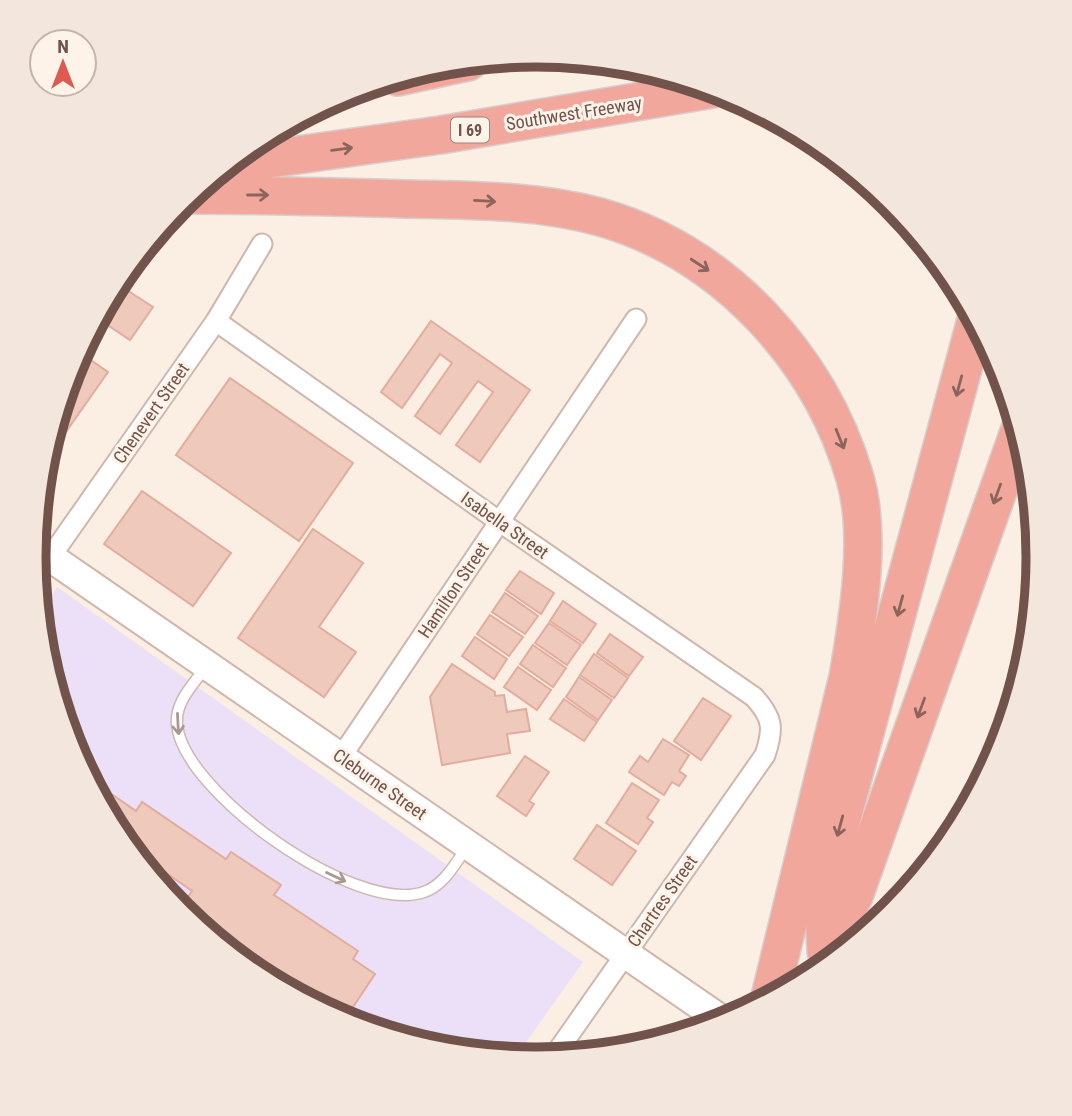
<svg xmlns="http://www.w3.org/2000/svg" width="1072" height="1116" viewBox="0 0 1072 1116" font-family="'Roboto Condensed',sans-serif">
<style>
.education{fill:#ebe0f7}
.building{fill:#efc9bc;stroke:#e0ad9e;stroke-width:2}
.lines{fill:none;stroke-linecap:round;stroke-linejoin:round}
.service-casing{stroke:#ceb7ae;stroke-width:13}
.minor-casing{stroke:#ceb7ae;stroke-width:23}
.secondary-casing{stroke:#d0b6ab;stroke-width:32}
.motorway-casing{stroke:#d7cfcd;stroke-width:40}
.service{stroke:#fff;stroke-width:10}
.minor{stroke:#fff;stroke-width:19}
.secondary{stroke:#fff;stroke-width:28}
.motorway{stroke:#f2a79d;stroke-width:37}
.oneway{stroke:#8b645b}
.oneway2{stroke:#aa9893}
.labels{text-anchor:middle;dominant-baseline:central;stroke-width:6;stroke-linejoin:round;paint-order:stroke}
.shield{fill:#fef3e9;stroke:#9b837a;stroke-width:2}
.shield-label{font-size:16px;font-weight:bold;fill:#71534b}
.street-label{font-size:18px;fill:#71534b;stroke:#fef3e9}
.rim{fill:none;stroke:#71534b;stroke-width:9}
</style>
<rect width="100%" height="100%" fill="#fbeee3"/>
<path class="education" d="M57,587l526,375 -69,97 -76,-8 -95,-29 -87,-46 -76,-63 -62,-76 -47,-87 -28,-94 -4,-42z"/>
<g class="building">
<path d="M116,283l37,24 -23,33 -33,-22z"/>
<path d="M431,321l99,69 -50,72 -24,-17 37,-53 -15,-11 -38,53 -25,-18 37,-53 -12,-9 -38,54 -21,-16z"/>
<path d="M79,352l29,20 -66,94 30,-101z"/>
<path d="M230,378l123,85 -54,78 -123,-86z"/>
<path d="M142,491l89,62 -38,53 -89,-62z"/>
<path d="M313,529l50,34 -44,64 37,25 -32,45 -86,-59z"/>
<path d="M520,571l34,22 -13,21 -35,-24z"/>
<path d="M505,593l33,23 -13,18 -33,-22z"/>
<path d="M563,601l33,23 -13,19 -33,-22z"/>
<path d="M490,615l33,22 -14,19 -32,-22z"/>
<path d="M549,623l32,22 -14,20 -32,-22z"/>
<path d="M610,634l33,23 -14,19 -32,-23z"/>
<path d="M475,637l32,22 -13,20 -32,-23z"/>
<path d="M533,645l33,23 -13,19 -33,-23z"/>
<path d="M594,654l34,24 -14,20 -34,-23z"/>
<path d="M452,664l43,28v4l9,-1 3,17 19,-3 4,22 -23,3 3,19 -68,12 -12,-68z"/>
<path d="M518,667l33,23 -14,20 -33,-23z"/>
<path d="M579,677l33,23 -14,20 -32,-23z"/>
<path d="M703,698l28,18 -30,44 -27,-19z"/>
<path d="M564,699l33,23 -13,19 -34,-22z"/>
<path d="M663,739l26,16 -10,16 7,5 -7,10 -7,-4 -8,13 -35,-23 11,-16 8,6z"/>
<path d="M525,756l24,16 -20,29 5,3 -8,12 -29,-20z"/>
<path d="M632,783l27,17 -12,18 6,4 -15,22 -32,-21z"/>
<path d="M113,795l23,16 6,-9 84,57 5,-7 50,33 -7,10 84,56 -5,8 22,15 -32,48 -87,-46 -76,-63 -2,-2 14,-20 -43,-30 -6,7 -25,-31 -15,-28z"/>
<path d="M597,825l39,26 -24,34 -38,-26z"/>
</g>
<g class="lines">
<defs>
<path id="service" d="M205,668c-12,17 -30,34 -28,56 5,68 180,192 247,168 20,-7 31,-28 43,-45"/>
<g id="minor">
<path d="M216,321l284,201 254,175c19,21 20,31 11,58l-213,304"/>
<path d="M35,579l181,-258 46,-77"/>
<path d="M341,757l295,-438"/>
</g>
<path id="secondary" d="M34,546l692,477"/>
<g id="motorway">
<path d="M398,77l70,-15"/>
<path d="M226,165l214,-30 273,-46"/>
<path d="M189,195c73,0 145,2 217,4 65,1 131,1 194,18 123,35 220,140 255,261 17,58 3,141 -7,199l-79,324"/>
<path d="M827,948l27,-52 166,-467"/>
<path d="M826,951l-3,-62 153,-569"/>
</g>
</defs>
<use href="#service" class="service-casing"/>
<use href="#minor" class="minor-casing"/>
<use href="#secondary" class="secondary-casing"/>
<use href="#motorway" class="motorway-casing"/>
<use href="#service" class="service"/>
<use href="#minor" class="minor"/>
<use href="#secondary" class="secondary"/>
<use href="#motorway" class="motorway"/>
</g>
<defs><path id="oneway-shaft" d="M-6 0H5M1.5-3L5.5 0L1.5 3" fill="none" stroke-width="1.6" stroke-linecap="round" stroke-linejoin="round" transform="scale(1.75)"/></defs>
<g class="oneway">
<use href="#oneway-shaft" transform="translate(342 149) rotate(-8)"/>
<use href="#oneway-shaft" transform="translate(258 195)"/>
<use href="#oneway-shaft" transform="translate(485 201) rotate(3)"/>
<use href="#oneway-shaft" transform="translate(700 265) rotate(33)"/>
<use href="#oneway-shaft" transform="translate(959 386) rotate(105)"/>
<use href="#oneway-shaft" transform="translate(840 439) rotate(68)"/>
<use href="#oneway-shaft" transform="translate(997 494) rotate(110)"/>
<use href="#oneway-shaft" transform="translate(900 606) rotate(105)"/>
<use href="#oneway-shaft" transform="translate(921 708) rotate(110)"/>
<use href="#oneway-shaft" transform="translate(840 826) rotate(105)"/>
</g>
<g class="oneway2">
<use href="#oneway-shaft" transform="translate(178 724) rotate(87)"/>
<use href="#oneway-shaft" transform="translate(336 877) rotate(25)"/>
</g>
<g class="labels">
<rect class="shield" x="451" y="117.5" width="38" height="25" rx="5"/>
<g class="shield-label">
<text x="470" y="130">I 69</text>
</g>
<g class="street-label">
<text transform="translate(574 113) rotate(-9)">Southwest Freeway</text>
<text transform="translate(151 413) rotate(-55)">Chenevert Street</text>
<text transform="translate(505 525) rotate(35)">Isabella Street</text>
<text transform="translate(453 590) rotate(-56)">Hamilton Street</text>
<text transform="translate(380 784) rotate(35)">Cleburne Street</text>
<text transform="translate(662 901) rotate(-55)">Chartres Street</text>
</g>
</g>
<path d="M0 0H1072V1116H0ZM46 557a490 490 0 1 1 980 0a490 490 0 1 1-980 0Z" fill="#f3e6dc" fill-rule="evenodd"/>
<path class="rim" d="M46 557a490 490 0 1 1 980 0a490 490 0 1 1-980 0Z"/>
<g transform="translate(63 63)"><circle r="33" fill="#fef3e9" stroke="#c6b3aa" stroke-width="2"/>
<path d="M0-5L12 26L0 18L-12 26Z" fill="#de594f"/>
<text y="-10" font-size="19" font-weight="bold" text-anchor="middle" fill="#71534b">N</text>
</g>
</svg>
